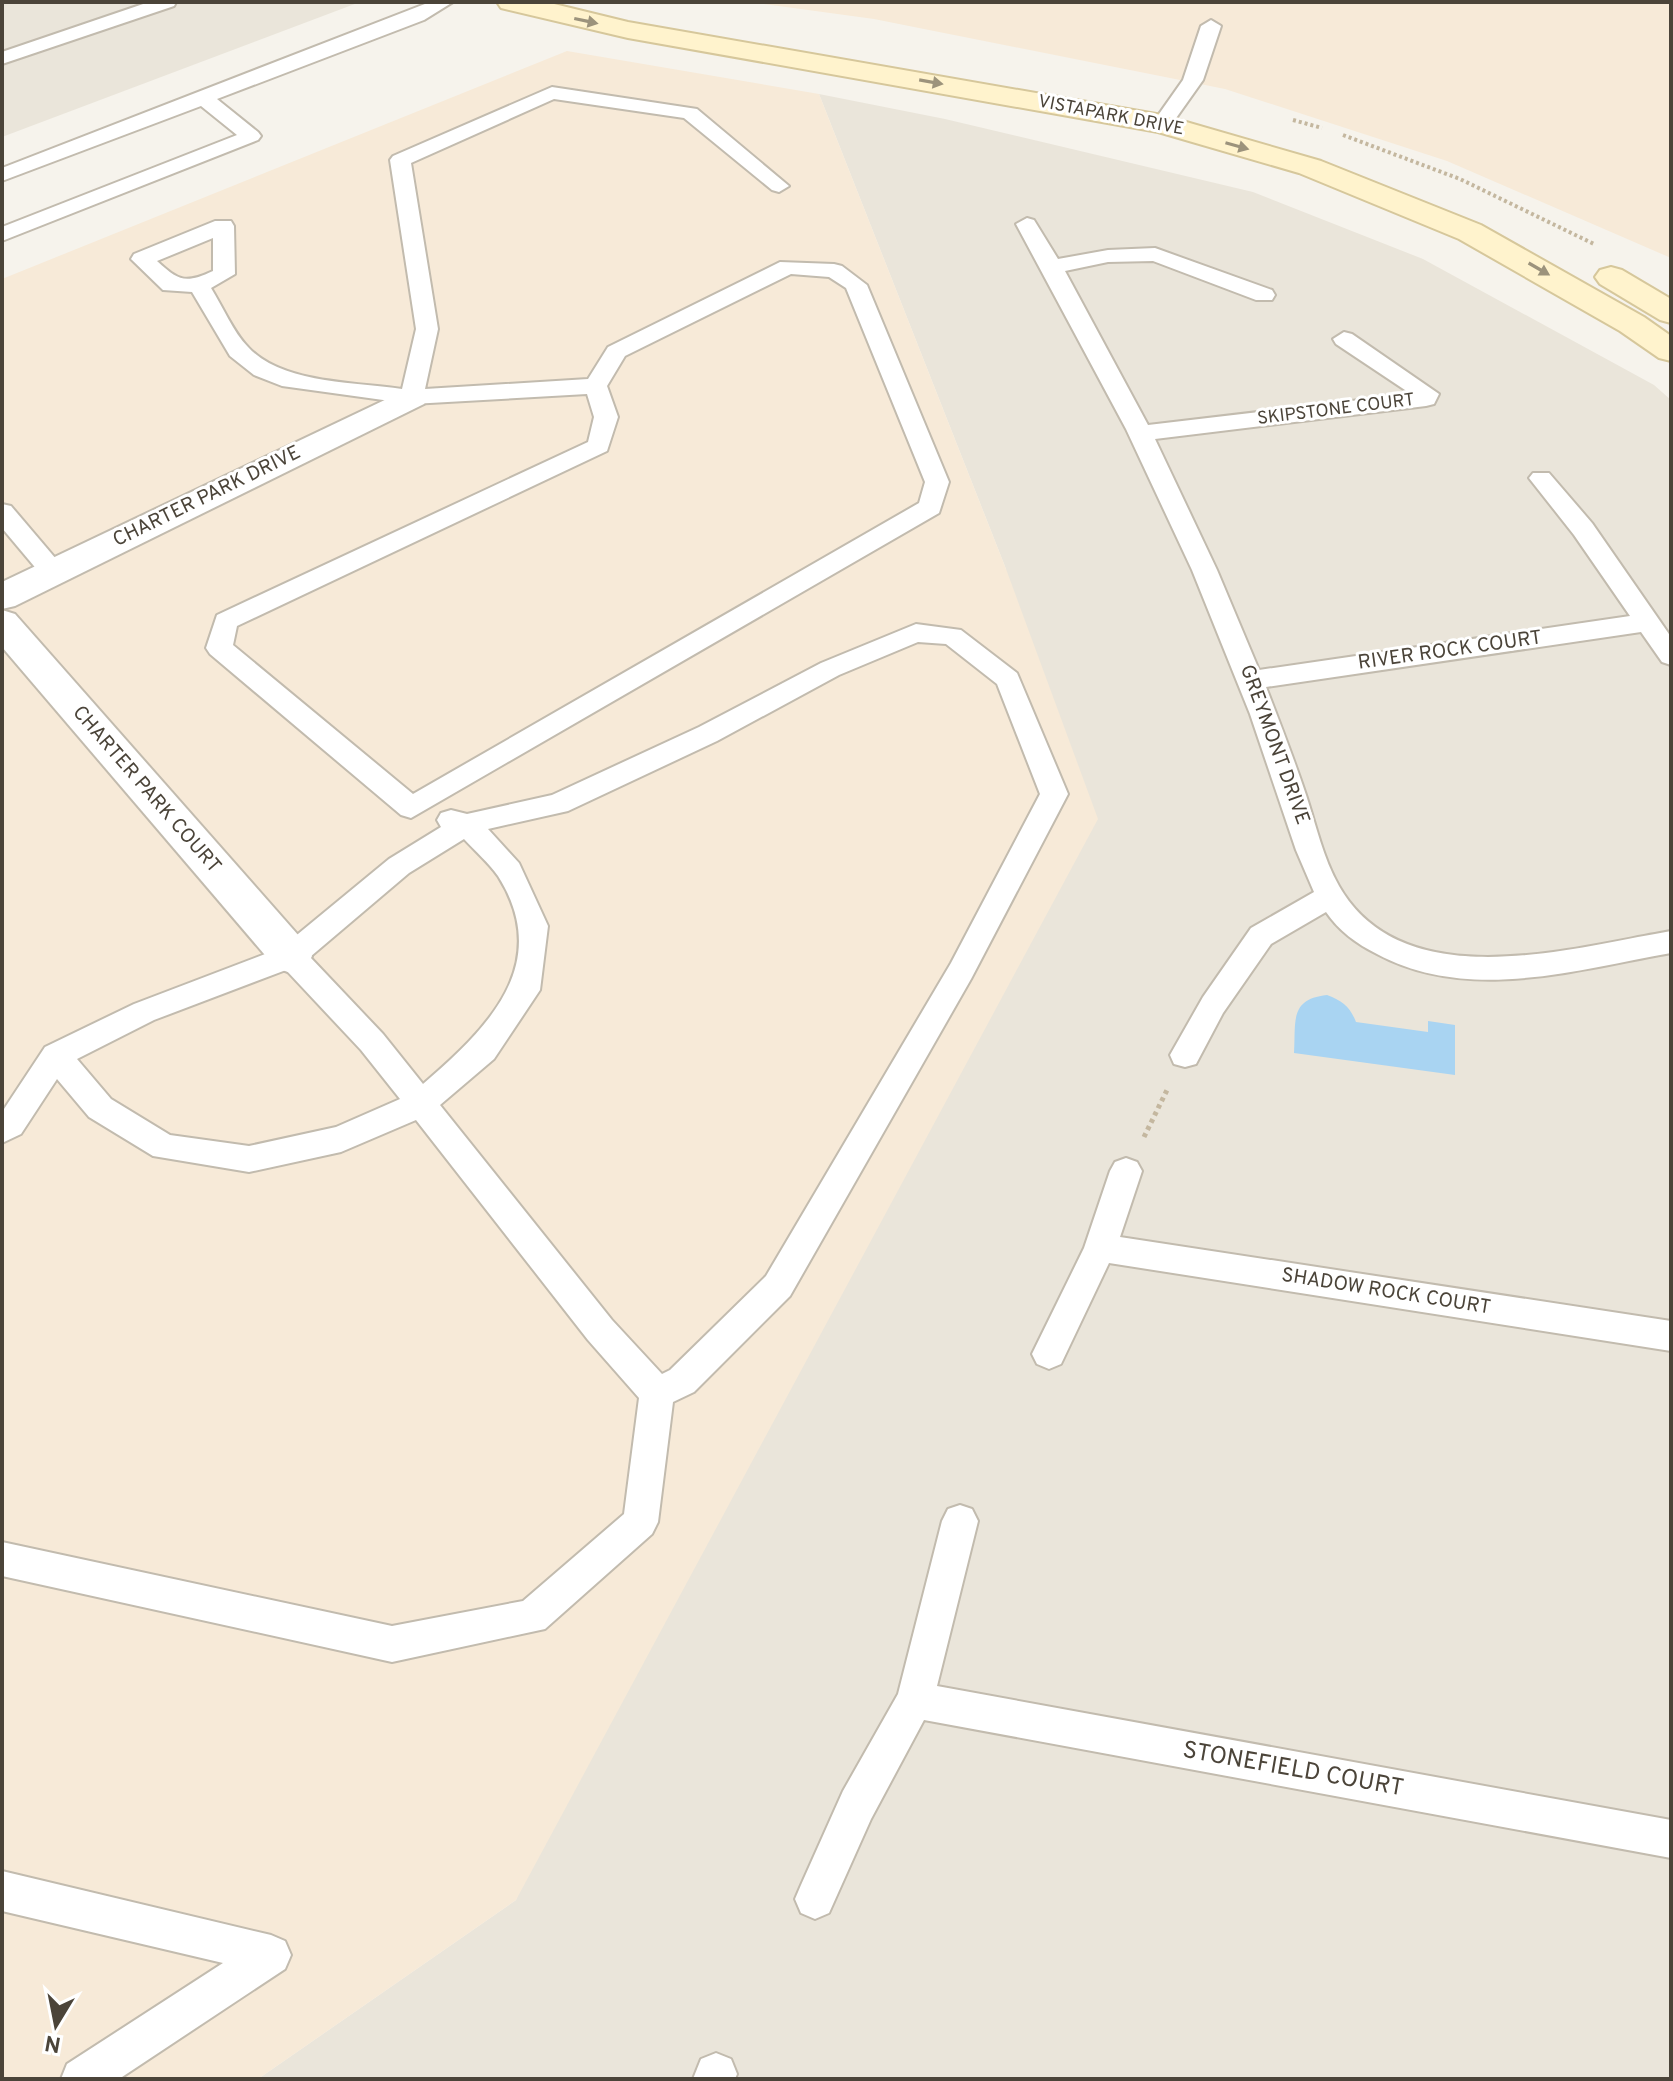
<svg xmlns="http://www.w3.org/2000/svg" width="1673" height="2081" viewBox="0 0 1673 2081" font-family="Overpass,sans-serif">
<style>
.residential{fill:#eae5da}
.commercial{fill:#f7ead8}
.water{fill:#a9d4f2}
.lines{fill:none;stroke-linecap:round;stroke-linejoin:round}
.lane-casing{stroke:#c2bbae;stroke-width:4}
.street-casing{stroke:#c2bbae;stroke-width:4}
.secondary-casing{stroke:#d6c79b;stroke-width:4}
.path-far1{stroke:#c4b79f;stroke-width:4;stroke-dasharray:3 3;stroke-linecap:butt}
.path{stroke:#c4b79f;stroke-width:5;stroke-dasharray:4 4;stroke-linecap:butt}
.lane{fill:#fff;fill-rule:evenodd}
.street{fill:#fff;fill-rule:evenodd}
.secondary{fill:#fff3cd;fill-rule:evenodd}
.oneway{fill:#9c937c}
.labels{text-anchor:middle;dominant-baseline:central;stroke-width:6;stroke-linejoin:round;paint-order:stroke}
.far-street-label{font-size:18px;fill:#4b4439;stroke:#fff}
.street-label{font-size:20px;fill:#4b4439;stroke:#fff}
.near-street-label{font-size:24px;fill:#4b4439;stroke:#fff}
</style>
<rect width="100%" height="100%" fill="#f6f3ec"/>
<g class="residential">
<path d="M2,2h358l-358,135z"/>
<path d="M819,94l126,25 308,73 170,67 231,126 17,15v1679h-1413l258,-179 490,-1331z"/>
</g>
<g class="commercial">
<path d="M749,2h922v256l-224,-97 -222,-72 -351,-70z"/>
<path d="M567,51l252,43 187,475 92,250 -582,1081 -258,179h-256v-1800z"/>
</g>
<path class="water" d="M1327,995c16,6 23,12 29,27l72,10v-11l27,4v50l-161,-22c2,-31 -5,-54 33,-58z"/>
<g class="lines">
<defs>
<g id="lane">
<path d="M149,2h27l-2,4 -172,58v-12z"/>
<path d="M430,2h23l-29,18 -207,79 41,33 3,4 -3,4 -256,101v-14l235,-92 -36,-29 -199,75v-13z"/>
<path d="M1211,20l10,6 -18,54 -34,48h-14l-3,-4 31,-44 18,-54z"/>
<path d="M552,87l145,22 92,77 -10,6 -7,-2 -88,-72 -130,-19 -143,64 27,166 -13,60 163,-10 20,-32 172,-85 54,2 8,2 25,19 82,197 -10,31 -528,305 -10,-3 -191,-161 -4,-6 11,-33 371,-173 6,-25 -7,-23 -175,10 -130,-18 -28,-11 -24,-19 -38,-64 -29,-2 -32,-31 3,-5 81,-33h16l3,5 1,48 -24,14c12,19 22,44 37,59 34,37 107,35 154,42l14,-60 -26,-169 3,-4zM213,238v33c-28,13 -34,10 -56,-10zM791,274l38,3 17,11 79,194 -6,21 -506,291 -180,-149 4,-19 370,-175 11,-34 -11,-31 18,-30z"/>
<path d="M1027,218l7,2 24,39 50,-9 47,-2 117,42 3,5 -3,5h-16l-103,-39 -45,1 -43,9 83,154 263,-31 -75,-50 -3,-5 11,-7 8,2 87,60 -5,10 -8,2 -271,33 62,131 42,100 371,-54 -56,-81 -45,-57 4,-5h16l43,50 79,114v28l-9,-3 -21,-30 -375,55c14,36 28,72 40,108 10,30 17,63 33,91 64,112 232,62 332,45v22c-95,17 -203,50 -294,1 -20,-10 -38,-23 -51,-42l-55,32 -48,69 -27,51 -11,3 -11,-3 -4,-9 33,-58 48,-69 63,-36 -18,-42 -46,-136 -58,-144 -66,-141 -110,-205z"/>
<path d="M2,504l9,2 51,60 3,6 -3,6 -9,2 -9,-2 -42,-50z"/>
<path d="M916,624l45,6 56,43 51,121 -97,185 -181,317 -96,96 -21,10 -15,120 -6,12 -107,95 -153,33 -390,-86v-34l390,84 131,-25 101,-87 15,-116 -51,-58 -172,-220 -75,32 -92,20 -96,-16 -64,-39 -32,-38 -36,55 -19,9v-31l43,-65 89,-43 147,-56 108,-89 52,-32 -4,-7 4,-7 10,-3 16,4 85,-19 147,-68 122,-64zM918,642l28,2 51,40 43,110 -89,169 -185,313 -96,94 -8,4 -50,-54 -172,-215 54,-46 46,-69 8,-64 -29,-63 -31,-34 80,-18 149,-70 122,-66zM464,839c11,12 25,24 34,37 56,88 -11,153 -75,208l-40,-50 -73,-77 99,-84zM286,970l75,80 39,49 -64,28 -87,19 -79,-11 -59,-36 -34,-40 77,-39z"/>
<path d="M1126,1158l11,4 5,9 -22,66 551,84v30l-562,-88 -48,101 -12,5 -12,-5 -5,-10 52,-106 26,-77 5,-9z"/>
<path d="M960,1505l12,4 6,12 -41,165 734,134v38l-747,-138 -53,99 -42,94 -14,6 -14,-6 -6,-14 6,-14 42,-94 55,-97 44,-173 6,-12z"/>
<path d="M2,1871l269,64 14,6 6,14 -6,14 -166,110h-58l6,-15 156,-101 -221,-52z"/>
<path d="M716,2053l15,6 6,15 -2,5h-42l8,-20z"/>
</g>
<g id="street">
<path d="M412,387l12,3 5,7 -5,7 -409,202 -13,3v-27z"/>
<path d="M2,610l13,4 291,330 6,12 -6,12 -15,5 -15,-5 -274,-321z"/>
</g>
<g id="secondary">
<path d="M497,2h49l82,20 534,93 159,46 160,64 163,92 27,19v25l-12,-3 -39,-27 -161,-92 -160,-66 -141,-41 -530,-94 -127,-30z"/>
<path d="M1611,267l11,3 49,29v24l-11,-3 -60,-36 -5,-7 5,-7z"/>
</g>
</defs>
<use href="#lane" class="lane-casing"/>
<use href="#street" class="street-casing"/>
<use href="#secondary" class="secondary-casing"/>
<g class="path-far1">
<path d="M1293,120l29,8"/>
<path d="M1343,135l117,44 134,65"/>
</g>
<path class="path" d="M1144,1137l24,-49"/>
<use href="#lane" class="lane"/>
<use href="#street" class="street"/>
<use href="#secondary" class="secondary"/>
</g>
<defs><path id="oneway-solid" d="M-6-.8H1V-3.2L6.5 0L1 3.2V.8H-6Z" transform="scale(2)"/></defs>
<g class="oneway">
<use href="#oneway-solid" transform="translate(586 21) rotate(12)"/>
<use href="#oneway-solid" transform="translate(931 82) rotate(10)"/>
<use href="#oneway-solid" transform="translate(1237 146) rotate(16)"/>
<use href="#oneway-solid" transform="translate(1539 269) rotate(30)"/>
</g>
<g class="labels">
<g class="far-street-label">
<text transform="translate(1111 116) rotate(11)">VISTAPARK DRIVE</text>
<text transform="translate(1336 410) rotate(-7)">SKIPSTONE COURT</text>
</g>
<g class="street-label">
<text transform="translate(207 497) rotate(-26)">CHARTER PARK DRIVE</text>
<text transform="translate(1450 651) rotate(-8)">RIVER ROCK COURT</text>
<text transform="translate(1274 745) rotate(70)">GREYMONT DRIVE</text>
<text transform="translate(146 790) rotate(49)">CHARTER PARK COURT</text>
<text transform="translate(1386 1292) rotate(9)">SHADOW ROCK COURT</text>
</g>
<g class="near-street-label">
<text transform="translate(1293 1770) rotate(10)">STONEFIELD COURT</text>
</g>
</g>
<rect width="1673" height="2081" fill="none" stroke="#4b4439" stroke-width="8"/>
<g transform="translate(56 2025) rotate(190)" stroke="#ffffff" stroke-width="6" paint-order="stroke">
<path d="M0-6L14 30L0 20L-14 30Z" fill="#4b4439"/>
<text y="-12" font-size="22" font-weight="bold" text-anchor="middle" fill="#4b4439">N</text>
</g>
</svg>
